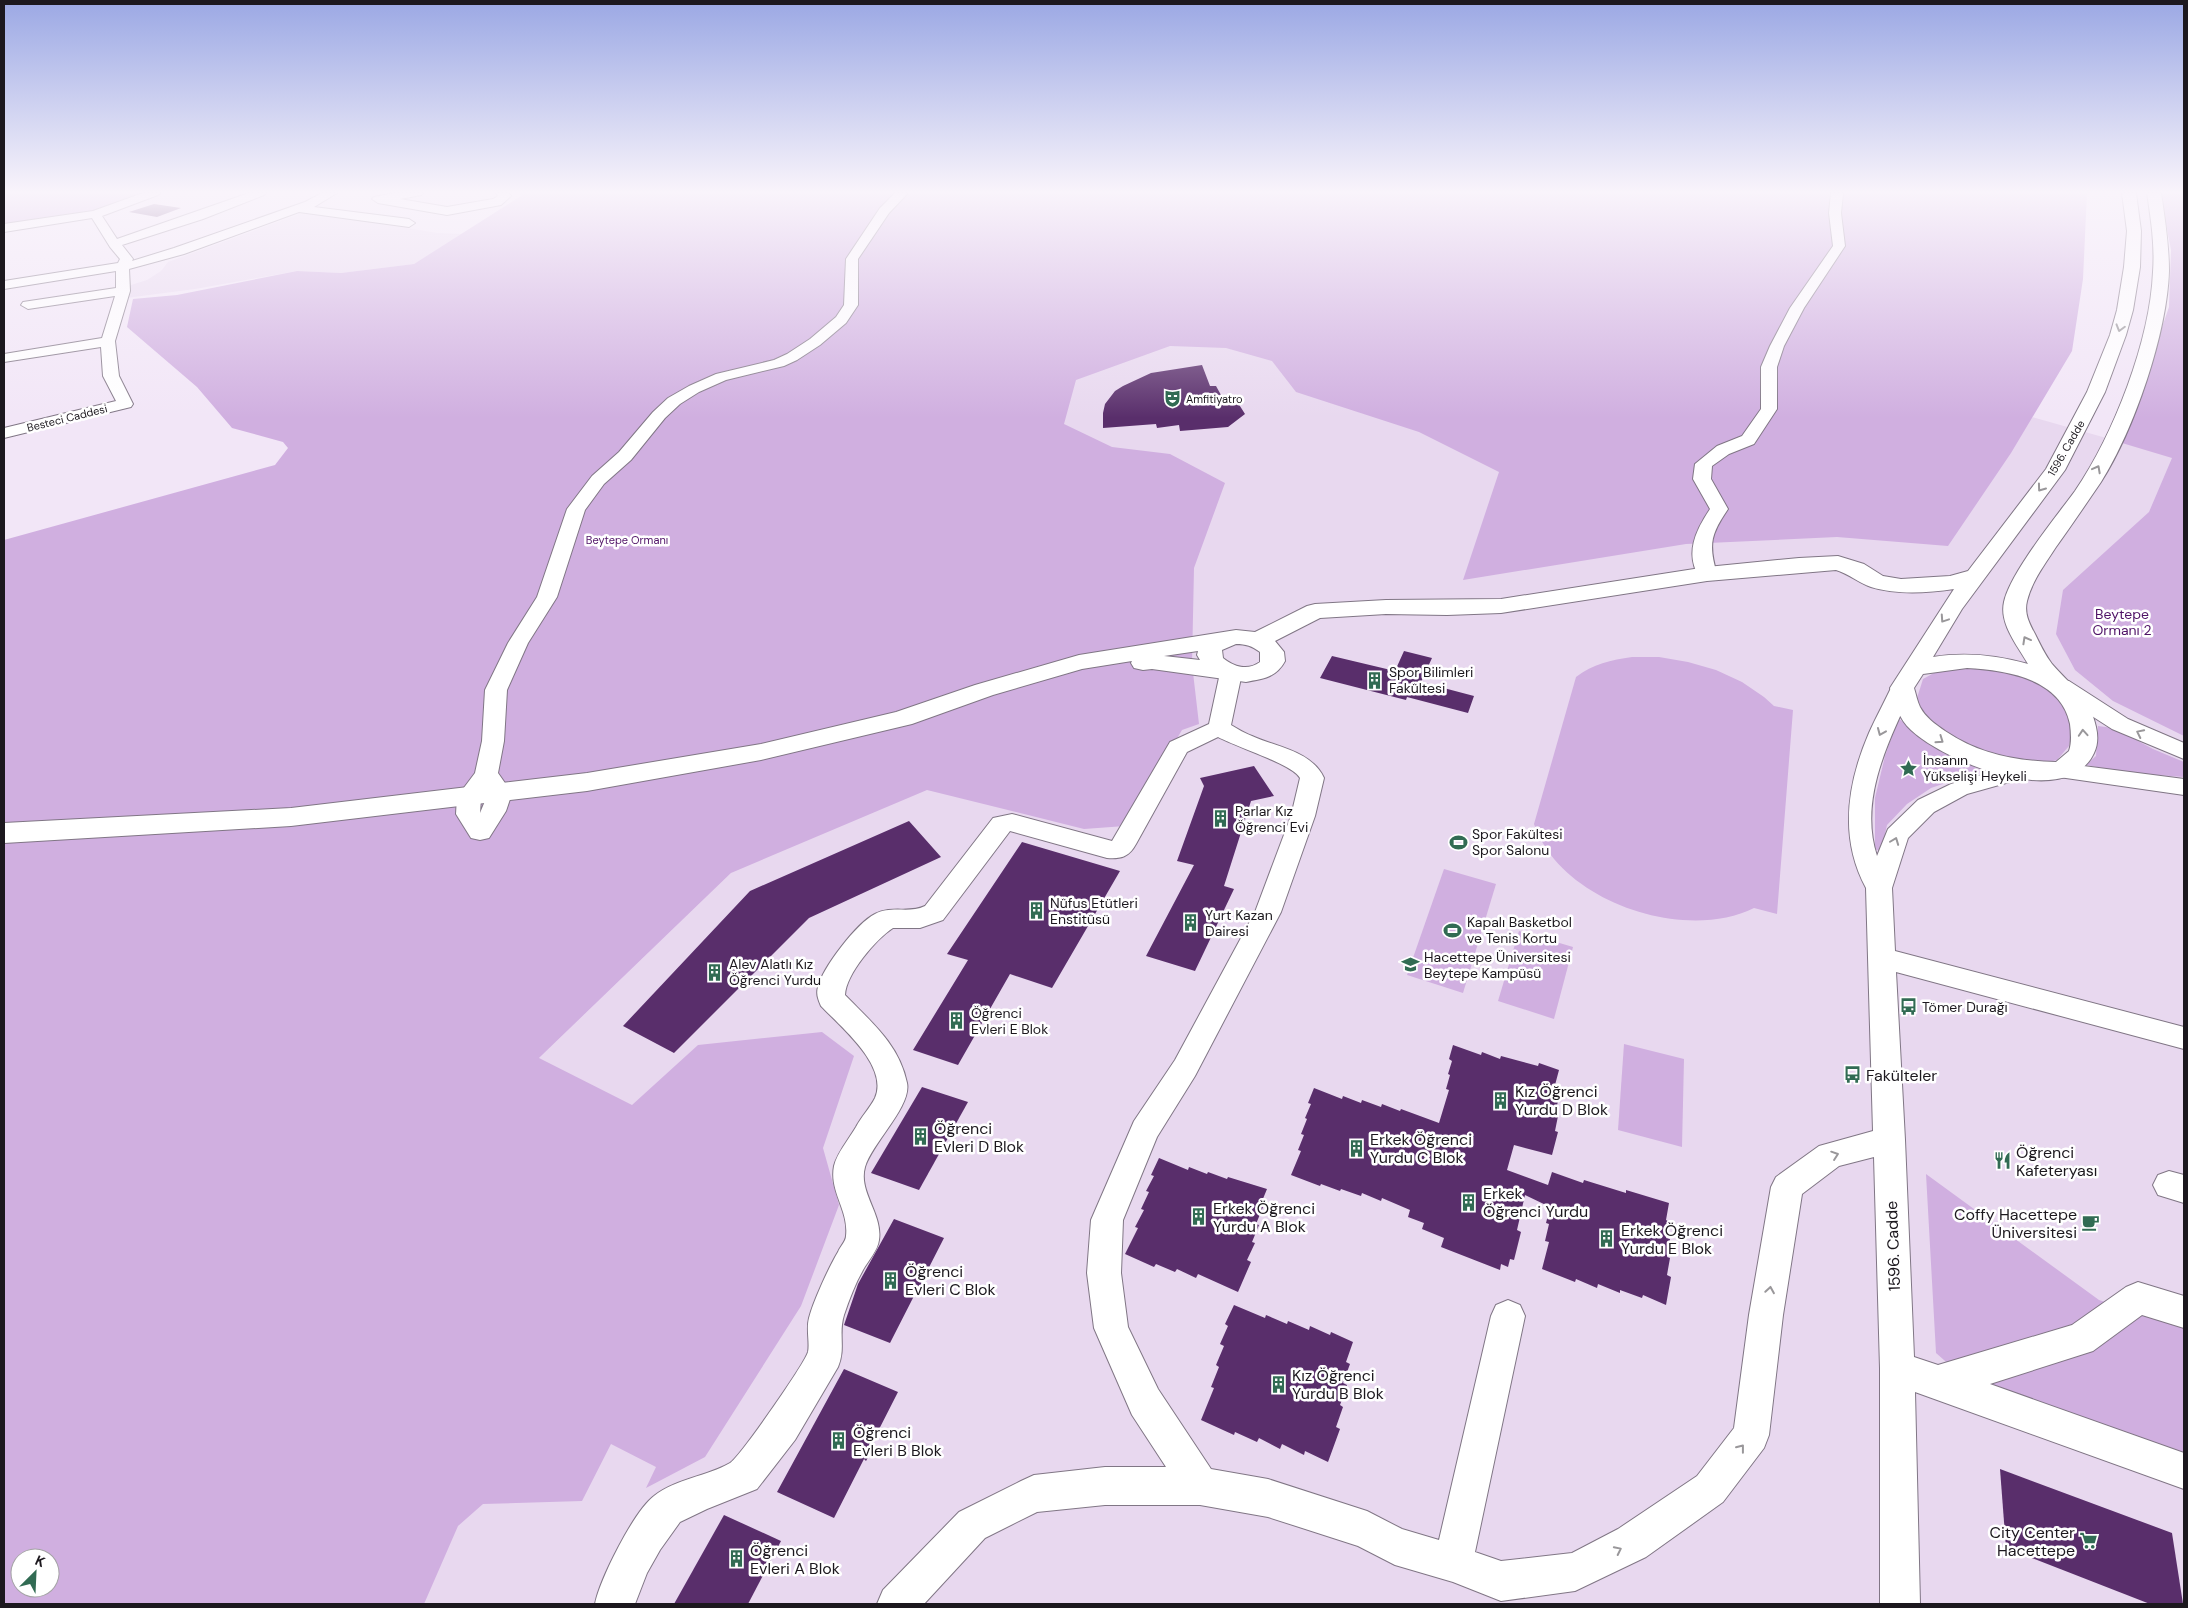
<svg xmlns="http://www.w3.org/2000/svg" width="2188" height="1608" viewBox="0 0 2188 1608" font-family="'DM Sans',sans-serif">
<style>
.built{fill:#e8d8ef}
.green{fill:#d0afe0;fill-rule:evenodd}
.building{fill:#592e6b}
.lines{fill:none;stroke-linecap:round;stroke-linejoin:round}
.minor-casing{stroke:#807685;stroke-width:2}
.major-casing{stroke:#807685;stroke-width:2}
.minor{fill:#fff;fill-rule:evenodd}
.major{fill:#fff;fill-rule:evenodd}
.oneway{stroke:#99979a}
.labels{text-anchor:middle;dominant-baseline:central;stroke-width:5;stroke-linejoin:round;paint-order:stroke}
.far-poi-label{font-size:11px;fill:#1c181e;stroke:#fff;text-anchor:start}
.far-street-label{font-size:11px;fill:#1c181e;stroke:#fff}
.far-park-label{font-size:11px;fill:#4f1266;stroke:#fff}
.park-label{font-size:14px;fill:#4f1266;stroke:#fff}
.poi-label{font-size:14px;fill:#1c181e;stroke:#fff;text-anchor:start}
.near-poi-label{font-size:16px;fill:#1c181e;stroke:#fff;text-anchor:start}
.near-street-label{font-size:16px;fill:#1c181e;stroke:#fff}
</style>
<rect width="100%" height="100%" fill="#f2e6f7"/>
<g class="built">
<path d="M305,212l133,21 25,1 -49,30 -73,9 -44,-2 -102,18 -69,9 5,-13 16,-5 14,-9 7,-9z"/>
<path d="M1296,273l601,106 287,81v1144h-1984l339,-546 192,-185 259,-469z"/>
</g>
<g class="green">
<path d="M4,193h150l-35,14 -91,18 -24,3z"/>
<path d="M519,193h1568l-4,86 -11,72 -61,102 -63,93 -111,-9 -151,7 -223,36 36,-108 -80,-40 -123,-40 -24,-31 -46,-13 -56,-2 -94,34 -12,44 48,23 58,7 55,29 -31,85 -2,96 7,60 -17,6 -57,96 -41,3 -157,-39 -196,83 -192,185 93,47 66,-60 124,-13 32,24 -31,92 16,57 -38,101 -96,151 -59,31 10,-21 -45,-23 -29,57 -99,3 -25,22 -34,78h-420v-1064l271,-75 13,-17 -5,-6 -51,-14 -35,-41 -70,-60 6,-28 44,-4 120,-24 44,2 73,-9 107,-68zM20,1558h30v30h-30z"/>
<path d="M2160,193h24v543l-71,-35 -38,-31 -19,-36 7,-44 86,-78 23,-54 -50,-15 47,-136 2,-57z"/>
<path d="M1632,657h27l29,5 28,8 26,12 22,15 10,9 19,4 -16,204 -23,-6c-70,35 -194,-7 -220,-84l42,-147c17,-13 35,-17 56,-20z"/>
<path d="M1978,665l62,16 27,26 5,26 -3,13 -12,14 -12,3 -23,-2 -42,-10 -41,-23 -13,-11 -7,-10 -2,-9 6,-19 20,-11z"/>
<path d="M1898,718l39,31 38,18 7,6 -19,4 -32,11 -24,16 -20,21 -6,27 -6,-3v-51l10,-42z"/>
<path d="M2098,726l16,2 39,21 31,13v15l-55,-4 -43,-8 10,-9z"/>
<path d="M1444,869l52,15 -33,109 -56,-18z"/>
<path d="M1519,931l54,16 -19,72 -56,-18z"/>
<path d="M1624,1044l60,15 -2,88 -64,-17z"/>
<path d="M1926,1174l173,126 85,28v132l-195,-69 -28,-16 -25,-22z"/>
</g>
<g class="building">
<path d="M154,204l27,4 -24,9 -28,-5z"/>
<path d="M1202,365l8,21h6l5,9h12l12,19 -17,13 -48,4 -1,-6 -22,3 -1,-4 -53,4v-15l2,-9 10,-13 8,-5 28,-13z"/>
<path d="M1404,651l28,7 -11,24 53,14 -6,17 -61,-16 -1,3 -86,-22 12,-22 63,15z"/>
<path d="M1254,766l20,30 -23,5 -27,85 10,3 -39,82 -49,-15 48,-91 -17,-4 27,-75 -4,-8z"/>
<path d="M909,821l32,36 -132,61 -135,135 -51,-27 127,-135z"/>
<path d="M1022,842l98,29 -68,117 -42,-14 -52,91 -45,-15 55,-90 -21,-6z"/>
<path d="M1453,1045l28,10 1,-3 18,7 1,-3 37,10 1,-3 20,7 -4,15 3,1 -3,14 3,1 -3,14 3,1 -3,15 3,1 -6,23 -38,-10 -7,25 41,15 4,-13 31,11 1,-3 42,13v-3l43,13 -3,17 3,2 -3,16 4,1 -3,18 3,1 -3,17 4,2 -5,28 -23,-10 -1,3 -22,-8v3l-22,-9 -1,4 -21,-9 -1,3 -33,-13 7,-27 -4,-1 4,-17 -3,-1 4,-16 -25,-12 -8,35 4,2 -7,28 -4,-1 -2,8 -7,-3 -1,6 -59,-23 3,-9 -22,-9 2,-6 -16,-6 2,-7 -28,-12 -1,3 -19,-8 -1,3 -20,-7 -1,2 -19,-7 -1,2 -29,-11 10,-24 -3,-1 6,-15 -3,-1 6,-15 -2,-1 6,-14 -3,-1 6,-15 28,11 1,-3 18,7 1,-3 19,7 1,-3 18,7 1,-2 38,14 10,-33 -3,-1 4,-14 -2,-1 4,-13 -3,-2z"/>
<path d="M922,1087l46,15 -49,88 -48,-17z"/>
<path d="M1159,1158l29,12 1,-3 18,7 1,-2 19,7 1,-2 39,12 -7,17 3,1 -7,17 3,1 -7,17 3,1 -8,17 4,2 -13,30 -40,-18 -2,4 -19,-9 -2,3 -19,-8 -2,3 -29,-13 13,-26 -3,-1 9,-17 -3,-1 8,-17 -3,-1 8,-15 -3,-1z"/>
<path d="M894,1219l50,19 -23,45 3,1 -7,12 -2,-2 -25,49 -46,-18 14,-41z"/>
<path d="M1234,1305l31,13 1,-3 21,9 1,-3 21,9 1,-4 20,9 1,-3 22,10 -7,20 4,2 -7,19 4,2 -7,20 3,2 -7,20 4,2 -12,33 -23,-11 -1,4 -22,-11 -2,5 -21,-11 -2,4 -22,-10 -1,3 -33,-15 13,-32 -3,-1 8,-20 -3,-2 8,-19 -4,-2 8,-18 -3,-2z"/>
<path d="M844,1369l54,23 -27,53 3,2 -8,14 -2,-2 -30,59 -57,-26z"/>
<path d="M2000,1469l172,64 11,71h-33l-144,-56z"/>
<path d="M724,1515l57,26 -33,63h-74z"/>
</g>
<g class="lines">
<defs>
<g id="minor">
<path d="M143,193h17l-2,2 -56,21 15,23 132,-46h17l-2,2 -61,24 -81,26 11,14 -1,2 42,-13 131,-46 17,-9h15l-23,14 95,12 6,4 -6,4 -110,-15 -115,42 -55,15 1,22 -15,50 4,35 14,28 -2,3 -127,31v-10l112,-27 -13,-25 -2,-29 -97,15v-8l98,-16 13,-42 -87,13 -7,-4 2,-3 93,-14v-17l-112,18v-8l114,-18 2,-4 -10,-12 -18,-29 -88,14v-8l89,-13z"/>
<path d="M394,193h29l-2,2 -21,4 47,8 46,-8 5,-3 -2,-3h13l2,3 -10,9 -54,10 -69,-12 -6,-4 2,-2z"/>
<path d="M895,193h13l-19,20 -31,46v46l-12,18 -26,22 -23,15 -13,6 -58,14 -27,12 -19,12 -15,14 -34,42 -27,24 -19,26 -28,87 -29,46 -21,47 -3,51 -6,32 14,20 -6,18 -17,27 -9,2 -9,-2 -15,-24 1,-17 18,-24 7,-32 3,-51 23,-47 29,-46 30,-88 25,-33 27,-24 34,-40 15,-14 21,-12 27,-12 58,-14 13,-6 23,-15 26,-22 8,-12 2,-46 34,-51zM486,791l2,3 -8,19 1,-15z"/>
<path d="M1831,193h12l-2,20 4,33 -41,62 -20,38 -7,21v42l-23,35 -25,10 -17,12 -1,13 17,30c-17,25 -20,35 -11,65l-3,4 -7,2 -7,-2c-16,-24 -4,-48 10,-69l-17,-30 2,-15 22,-18 25,-10 19,-27v-42l9,-21 20,-38 43,-62 -4,-33z"/>
<path d="M1231,667l7,2 4,4 -11,52c7,4 13,8 21,11 24,11 60,15 72,42l-9,38 -34,96 -86,164 -38,61 -34,83 -2,53 7,54 30,62 53,80 57,10 99,32 35,18 37,11 52,-224 5,-11 12,-5 12,5 5,11 -50,236 26,9 71,-8 46,-24 79,-53 37,-48 15,-113 22,-128 5,-10 43,-31 54,-15 -7,-243c-27,-50 -19,-104 3,-155 7,-16 15,-30 22,-45l3,-5 8,-1 8,1 3,5c-23,51 -55,110 -36,168l11,-27 30,-29 33,-16 76,-22 8,3 4,5 -4,5 -68,19 -33,18 -26,26 -16,50 3,63 289,76v22l-288,-77 9,168 9,217 24,8 134,-40 54,-38 12,-5 46,14v32l-42,-13 -49,36 -103,33 194,69v36l-269,-97 5,212h-40v-236l-6,-211 -35,9 -37,28 -19,121 -14,120 -5,13 -41,54 -77,55 -71,34 -74,10 -48,-19 -58,-17 -37,-19 -90,-29 -68,-12h-95l-68,7 -52,26 -61,66h-47l6,-14 76,-78 62,-31 13,-6 71,-8h61l-34,-52 -38,-87 -7,-55 4,-53 43,-99 41,-61 80,-148 36,-96 9,-38c-8,-14 -64,-31 -82,-41l-31,15 -51,92c-7,13 -15,15 -29,14l-97,-27 -67,89 -23,8h-27c-17,11 -47,46 -48,67 26,27 54,49 62,88 5,23 -35,60 -42,84 -7,25 18,47 14,73 -1,10 -11,21 -16,30 -8,14 -14,30 -19,45 -6,19 2,33 -6,52l-43,73 -38,49 -50,20 -27,13 -20,28 -13,23 -12,31h-40c5,-25 39,-93 59,-108 21,-17 54,-20 76,-33 10,-6 75,-100 78,-111 2,-9 -2,-23 1,-34 4,-16 20,-51 29,-66 2,-5 8,-11 8,-16 3,-26 -17,-44 -12,-70 3,-13 15,-27 22,-39 5,-10 14,-19 19,-29 14,-32 -34,-71 -54,-92 -3,-7 -5,-12 -3,-19 5,-20 39,-64 57,-73 17,-9 34,0 50,-8l68,-88 19,-4 100,27 58,-99 39,-18 11,-51 4,-4z"/>
<path d="M2061,680l8,1 59,38 56,24v16l-72,-30 -59,-38 -3,-5 3,-5z"/>
<path d="M2060,763l124,16v16l-132,-19 -4,-5 4,-5z"/>
<path d="M2169,1171l15,4v28l-26,-8 -5,-10 5,-10z"/>
</g>
<path id="major" d="M2122,193h14l5,38 -1,36 -7,43 -7,25 -21,57 -40,78 -103,139 -29,48c33,-5 63,-2 95,7 -10,-18 -29,-40 -24,-62 6,-29 52,-85 71,-111 39,-57 75,-150 78,-219 2,-26 -2,-53 -6,-79h14c4,26 8,52 8,78 -2,63 -35,159 -68,211 -15,22 -30,44 -45,65 -11,17 -24,34 -29,54 -3,12 2,22 8,33 5,10 10,21 17,30 19,22 38,33 44,63 2,9 2,18 -2,26 -27,59 -149,9 -183,-23 -12,-11 -17,-27 -21,-42l64,-99c-27,4 -57,6 -83,-2 -12,-4 -22,-13 -35,-17l-129,11 -206,32 -54,2 -61,-1 -66,4 -45,23 9,11 1,9c-9,17 -23,18 -39,21l-94,-13 -9,1 -9,-2 -3,-5 1,-2 -50,8 -89,26 -81,29 -151,36 -174,31 -296,35 -287,17v-20l287,-15 296,-35 174,-29 135,-32 79,-27 104,-30 157,-25 19,2 52,-26 8,-2 71,-4 115,-1 206,-32 92,-9 39,-2 26,8 19,12 18,3 49,-3 18,-5 78,-102 41,-77 23,-57 7,-25 7,-43 3,-36zM1236,644c10,0 16,2 24,8v10c-12,9 -26,5 -37,-4l-1,-8zM1198,651l-1,4 3,5 -36,-4zM1967,668c40,2 94,11 103,56 1,9 2,18 -1,27l-13,11c-41,-1 -77,-8 -111,-31 -10,-7 -19,-13 -25,-24 -3,-6 -4,-13 -6,-19l9,-14z"/>
</defs>
<use href="#minor" class="minor-casing"/>
<use href="#major" class="major-casing"/>
<use href="#minor" class="minor"/>
<use href="#major" class="major"/>
</g>
<defs><path id="oneway-chevron" d="M-2-3.5L2.5 0L-2 3.5" fill="none" stroke-width="1.6" stroke-linecap="round" stroke-linejoin="round" transform="scale(1.25)"/></defs>
<g class="oneway">
<use href="#oneway-chevron" transform="translate(2120 328) rotate(106)"/>
<use href="#oneway-chevron" transform="translate(2097 469) rotate(-62)"/>
<use href="#oneway-chevron" transform="translate(2041 488) rotate(126)"/>
<use href="#oneway-chevron" transform="translate(1944 619) rotate(124)"/>
<use href="#oneway-chevron" transform="translate(2026 640) rotate(-119)"/>
<use href="#oneway-chevron" transform="translate(1881 732) rotate(113)"/>
<use href="#oneway-chevron" transform="translate(2083 733) rotate(-94)"/>
<use href="#oneway-chevron" transform="translate(2140 733) rotate(-154)"/>
<use href="#oneway-chevron" transform="translate(1940 740) rotate(35)"/>
<use href="#oneway-chevron" transform="translate(1895 841) rotate(-69)"/>
<use href="#oneway-chevron" transform="translate(1835 1155) rotate(-19)"/>
<use href="#oneway-chevron" transform="translate(1770 1290) rotate(-81)"/>
<use href="#oneway-chevron" transform="translate(1741 1448) rotate(-52)"/>
<use href="#oneway-chevron" transform="translate(1618 1550) rotate(-26)"/>
</g>
<linearGradient id="sky" x2="0" y2="1"><stop stop-color="#9ba8e4"/><stop offset="0.46" stop-color="#f9f4fb"/><stop offset="1" stop-color="#f9f4fb" stop-opacity="0"/></linearGradient>
<rect width="2188" height="418" fill="url(#sky)"/>
<defs>
<symbol id="theatre-bare" viewBox="-9 -9 18 18"><path d="M-5-5.5Q0-4 5-5.5V0Q5 5 0 6Q-5 5-5 0ZM-3.3-2.5H-1v1.5H-3.3ZM1-2.5H3.3v1.5H1ZM-2.8 1Q0 5.5 2.8 1Z" fill="#316b53" stroke="#fff" stroke-width="2.5" paint-order="stroke"/></symbol>
<symbol id="building-bare" viewBox="-9 -9 18 18"><path d="M-4-6H4V6H1V3H-1V6H-4ZM-2.5-4.3h1.7v1.8h-1.7ZM.8-4.3h1.7v1.8H.8ZM-2.5-1h1.7V.8h-1.7ZM.8-1h1.7V.8H.8Z" fill="#316b53" stroke="#fff" stroke-width="2.5" paint-order="stroke"/></symbol>
<symbol id="sight-bare" viewBox="-9 -9 18 18"><path d="M0-6L1.8-2.2L6-1.7L2.9 1.2L3.7 5.4L0 3.3L-3.7 5.4L-2.9 1.2L-6-1.7L-1.8-2.2Z" fill="#316b53" stroke="#fff" stroke-width="2.5" paint-order="stroke"/></symbol>
<symbol id="stadium-bare" viewBox="-9 -9 18 18"><path d="M0-5a6.5 5 0 1 0 0 10a6.5 5 0 1 0 0-10ZM-3.5-1.8h7v3.6h-7Z" fill="#316b53" stroke="#fff" stroke-width="2.5" paint-order="stroke"/></symbol>
<symbol id="university-bare" viewBox="-9 -9 18 18"><path d="M0-5L7-2L0 1L-7-2ZM-4 1L0 2.5L4 1V4Q0 6-4 4Z" fill="#316b53" stroke="#fff" stroke-width="2.5" paint-order="stroke"/></symbol>
<symbol id="bus-bare" viewBox="-9 -9 18 18"><path d="M-5-6H5V4H4V6H2V4H-2V6H-4V4H-5ZM-3.5-4V0h7V-4ZM-3.5 1.2v1.5H-2V1.2ZM2 1.2v1.5H3.5V1.2Z" fill="#316b53" stroke="#fff" stroke-width="2.5" paint-order="stroke"/></symbol>
<symbol id="restaurant-bare" viewBox="-9 -9 18 18"><path d="M-5-6h1v4h1v-4h1v4h1v-4h1v5L-1.5 .5V6h-2V.5L-5-1ZM5-6V6H3V1.5H1.5Q1.5-4 5-6Z" fill="#316b53" stroke="#fff" stroke-width="2.5" paint-order="stroke"/></symbol>
<symbol id="cafe-bare" viewBox="-9 -9 18 18"><path d="M-5.5-4.5H6V0H3Q3 3.5 0 3.5H-2.5Q-5.5 3.5-5.5 0ZM3-3.2v2h1.7v-2ZM-6 4.5H4V6H-6Z" fill="#316b53" stroke="#fff" stroke-width="2.5" paint-order="stroke"/></symbol>
<symbol id="supermarket-bare" viewBox="-9 -9 18 18"><path d="M-6-5.5h2.5l.6 2H6L4.5 2H-2.5L-4.4-4H-6ZM-1.5 3.2a1.3 1.3 0 1 0 .1 0ZM3 3.2a1.3 1.3 0 1 0 .1 0Z" fill="#316b53" stroke="#fff" stroke-width="2.5" paint-order="stroke"/></symbol>
</defs>
<g fill-rule="evenodd">
<use href="#theatre-bare" x="1160" y="386" width="25" height="25"/>
<use href="#building-bare" x="1362" y="668" width="25" height="25"/>
<use href="#sight-bare" x="1896" y="756" width="25" height="25"/>
<use href="#building-bare" x="1208" y="806" width="25" height="25"/>
<use href="#stadium-bare" x="1446" y="830" width="25" height="25"/>
<use href="#building-bare" x="1024" y="898" width="25" height="25"/>
<use href="#building-bare" x="1178" y="910" width="25" height="25"/>
<use href="#stadium-bare" x="1440" y="918" width="25" height="25"/>
<use href="#university-bare" x="1398" y="952" width="25" height="25"/>
<use href="#building-bare" x="702" y="960" width="25" height="25"/>
<use href="#bus-bare" x="1896" y="994" width="25" height="25"/>
<use href="#building-bare" x="944" y="1008" width="25" height="25"/>
<use href="#bus-bare" x="1840" y="1062" width="25" height="25"/>
<use href="#building-bare" x="1488" y="1088" width="25" height="25"/>
<use href="#building-bare" x="908" y="1124" width="25" height="25"/>
<use href="#building-bare" x="1344" y="1136" width="25" height="25"/>
<use href="#restaurant-bare" x="1990" y="1148" width="25" height="25"/>
<use href="#building-bare" x="1456" y="1190" width="25" height="25"/>
<use href="#building-bare" x="1186" y="1204" width="25" height="25"/>
<use href="#cafe-bare" x="2078" y="1210" width="25" height="25"/>
<use href="#building-bare" x="1594" y="1226" width="25" height="25"/>
<use href="#building-bare" x="878" y="1268" width="25" height="25"/>
<use href="#building-bare" x="1266" y="1372" width="25" height="25"/>
<use href="#building-bare" x="826" y="1428" width="25" height="25"/>
<use href="#supermarket-bare" x="2076" y="1528" width="25" height="25"/>
<use href="#building-bare" x="724" y="1546" width="25" height="25"/>
</g>
<g class="labels">
<g class="far-poi-label">
<text x="1186" y="399">Amfitiyatro</text>
</g>
<g class="far-street-label">
<text transform="translate(67 418) rotate(-14)">Besteci Caddesi</text>
<text transform="translate(2066 448) rotate(-60)">1596. Cadde</text>
</g>
<g class="far-park-label">
<text x="627" y="540">Beytepe Ormanı</text>
</g>
<g class="park-label">
<text x="2122" y="614">Beytepe<tspan x="2122" dy="16">Ormanı 2</tspan></text>
</g>
<g class="poi-label">
<text x="1389" y="672">Spor Bilimleri<tspan x="1389" dy="16">Fakültesi</tspan></text>
<text x="1923" y="760">İnsanın<tspan x="1923" dy="16">Yükselişi Heykeli</tspan></text>
<text x="1235" y="811">Parlar Kız<tspan x="1235" dy="16">Öğrenci Evi</tspan></text>
<text x="1472" y="834">Spor Fakültesi<tspan x="1472" dy="16">Spor Salonu</tspan></text>
<text x="1050" y="903">Nüfus Etütleri<tspan x="1050" dy="16">Enstitüsü</tspan></text>
<text x="1205" y="915">Yurt Kazan<tspan x="1205" dy="16">Dairesi</tspan></text>
<text x="1467" y="922">Kapalı Basketbol<tspan x="1467" dy="16">ve Tenis Kortu</tspan></text>
<text x="1424" y="957">Hacettepe Üniversitesi<tspan x="1424" dy="16">Beytepe Kampüsü</tspan></text>
<text x="729" y="964">Alev Alatlı Kız<tspan x="729" dy="16">Öğrenci Yurdu</tspan></text>
<text x="1922" y="1007">Tömer Durağı</text>
<text x="971" y="1013">Öğrenci<tspan x="971" dy="16">Evleri E Blok</tspan></text>
</g>
<g class="near-poi-label">
<text x="1866" y="1075">Fakülteler</text>
<text x="1515" y="1091">Kız Öğrenci<tspan x="1515" dy="18">Yurdu D Blok</tspan></text>
<text x="934" y="1128">Öğrenci<tspan x="934" dy="18">Evleri D Blok</tspan></text>
<text x="1370" y="1139">Erkek Öğrenci<tspan x="1370" dy="18">Yurdu C Blok</tspan></text>
<text x="2016" y="1152">Öğrenci<tspan x="2016" dy="18">Kafeteryası</tspan></text>
<text x="1483" y="1193">Erkek<tspan x="1483" dy="18">Öğrenci Yurdu</tspan></text>
<text x="1213" y="1208">Erkek Öğrenci<tspan x="1213" dy="18">Yurdu A Blok</tspan></text>
<text x="2077" y="1214" text-anchor="end">Coffy Hacettepe<tspan x="2077" dy="18">Üniversitesi</tspan></text>
<text x="1621" y="1230">Erkek Öğrenci<tspan x="1621" dy="18">Yurdu E Blok</tspan></text>
<text x="905" y="1271">Öğrenci<tspan x="905" dy="18">Evleri C Blok</tspan></text>
<text x="1292" y="1375">Kız Öğrenci<tspan x="1292" dy="18">Yurdu B Blok</tspan></text>
<text x="853" y="1432">Öğrenci<tspan x="853" dy="18">Evleri B Blok</tspan></text>
<text x="2075" y="1532" text-anchor="end">City Center<tspan x="2075" dy="18">Hacettepe</tspan></text>
<text x="750" y="1550">Öğrenci<tspan x="750" dy="18">Evleri A Blok</tspan></text>
</g>
<g class="near-street-label">
<text transform="translate(1893 1246) rotate(-92)">1596. Cadde</text>
</g>
</g>
<rect width="2188" height="1608" fill="none" stroke="#1c181e" stroke-width="10"/>
<g transform="translate(35 1573) rotate(24)"><circle r="24" fill="#ffffff" stroke="#a4a3a5"/>
<path d="M0-4L9 19L0 12L-9 19Z" fill="#316b53"/>
<text y="-8" font-size="14" font-weight="bold" text-anchor="middle" fill="#1c181e">K</text>
</g>
</svg>
